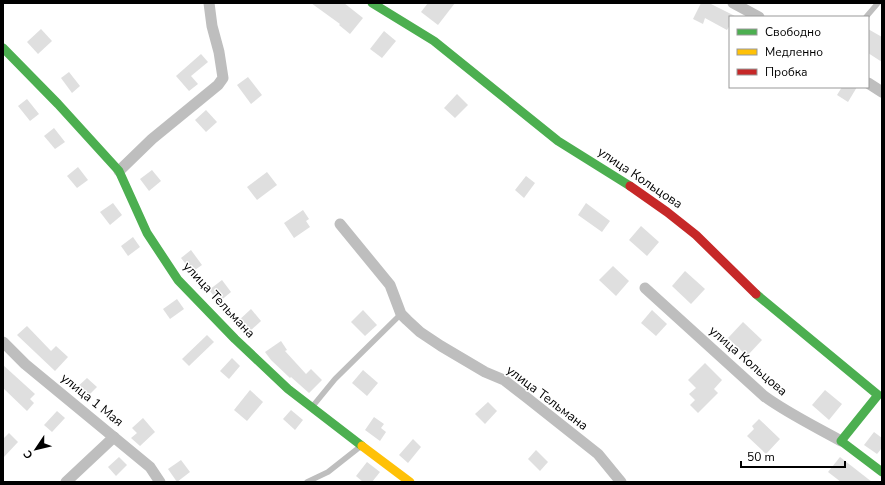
<svg xmlns="http://www.w3.org/2000/svg" width="885" height="485" viewBox="0 0 885 485" font-family="'Nunito Sans',sans-serif">
<style>
.building{fill:#dfdfdf}
.lines{fill:none;stroke-linecap:round;stroke-linejoin:round}
.lane{stroke:#bebebe;stroke-width:5.5}
.street{stroke:#bebebe;stroke-width:11}
.fast{stroke:#4caf50;stroke-width:9}
.slow{stroke:#ffc107;stroke-width:9}
.jam{stroke:#c62828;stroke-width:9}
.labels{text-anchor:middle;dominant-baseline:central;stroke-width:3;stroke-linejoin:round;paint-order:stroke}
.street-label{font-size:13px;fill:#000;stroke:#fff}
</style>
<rect width="100%" height="100%" fill="#fff"/>
<g class="building">
<path d="M311,3h33l19,15 -13,16 -11,-9 1,-1z"/>
<path d="M428,3h27l-17,22 -17,-13z"/>
<path d="M701,3h8l26,13 -5,1v8l-3,5 -22,-12 -2,6 -10,-5z"/>
<path d="M41,29l11,12 -14,13 -11,-12z"/>
<path d="M868,29l14,8v25l-14,-9z"/>
<path d="M384,31l12,10 -14,17 -12,-9z"/>
<path d="M201,54l7,8 -17,14 7,8 -9,7 -13,-15z"/>
<path d="M69,72l11,14 -8,7 -11,-15z"/>
<path d="M248,77l14,18 -11,9 -14,-19z"/>
<path d="M842,87h15l-9,15 -11,-7z"/>
<path d="M457,94l11,11 -13,13 -11,-10z"/>
<path d="M27,99l12,15 -9,7 -12,-15z"/>
<path d="M206,110l11,12 -11,10 -11,-12z"/>
<path d="M54,128l11,14 -10,7 -11,-13z"/>
<path d="M78,167l10,13 -11,8 -10,-12z"/>
<path d="M152,170l9,11 -12,10 -9,-12z"/>
<path d="M267,172l10,13 -20,15 -10,-13z"/>
<path d="M526,176l9,7 -11,15 -9,-8z"/>
<path d="M113,203l9,12 -12,10 -10,-13z"/>
<path d="M586,203l24,18 -8,11 -24,-17z"/>
<path d="M303,210l6,9 -3,2 4,6 -16,11 -10,-15z"/>
<path d="M641,226l18,16 -12,14 -18,-16z"/>
<path d="M133,237l7,10 -12,9 -7,-10z"/>
<path d="M191,250l11,15 -10,7 -11,-14z"/>
<path d="M613,266l16,15 -13,15 -17,-16z"/>
<path d="M685,271l20,18 -14,15 -19,-18z"/>
<path d="M222,280l9,12 -12,10 -10,-12z"/>
<path d="M177,299l7,10 -14,10 -7,-10z"/>
<path d="M251,309l10,12 -13,12 -11,-11z"/>
<path d="M363,310l14,15 -12,11 -14,-14z"/>
<path d="M652,310l15,14 -11,12 -15,-13z"/>
<path d="M743,322l19,18 -15,16 -19,-18z"/>
<path d="M27,326l24,25 5,-5 12,11 -13,14 -38,-36z"/>
<path d="M207,335l7,7 -25,24 -7,-7z"/>
<path d="M281,341l6,9 -2,1 21,23 5,-5 11,11 -13,13 -18,-16 -1,1 -19,-18 -6,-8z"/>
<path d="M232,358l8,8 -11,13 -9,-8z"/>
<path d="M705,363l17,17 -8,9 4,4 -20,20 -8,-8 5,-5 -6,-6 7,-6 -8,-8z"/>
<path d="M3,365l32,29 -5,5 4,4 -7,8 -24,-23z"/>
<path d="M363,370l15,13 -11,13 -15,-13z"/>
<path d="M87,378l10,9 -13,13 -10,-10z"/>
<path d="M250,390l13,12 -16,19 -13,-11z"/>
<path d="M825,390l17,14 -13,16 -17,-15z"/>
<path d="M488,402l9,9 -12,13 -10,-10z"/>
<path d="M291,410l12,10 -8,10 -12,-11z"/>
<path d="M57,411l8,7 -13,14 -8,-7z"/>
<path d="M374,417l10,7 -3,4 5,4 -6,9 -15,-11z"/>
<path d="M143,418l12,14 -15,14 -9,-8 6,-5 -5,-5z"/>
<path d="M759,419l21,20 -14,15 -19,-18 7,-7 -2,-3z"/>
<path d="M874,432l8,6v10l-5,6 -13,-9z"/>
<path d="M9,433l9,9 -15,16v-19z"/>
<path d="M413,439l8,8 -13,16 -9,-8z"/>
<path d="M536,450l12,12 -8,9 -12,-12z"/>
<path d="M119,457l8,8 -11,11 -8,-9z"/>
<path d="M840,457l32,25h-31l-13,-10z"/>
<path d="M181,460l9,12 -13,10 -9,-13z"/>
<path d="M367,462l13,10 -8,10h-9l-7,-6z"/>
</g>
<g class="lines">
<g class="lane">
<path d="M866,17l12,-14"/>
<path d="M312,407l23,-28 66,-65"/>
<path d="M307,482l21,-10 33,-26"/>
</g>
<g class="street">
<path d="M733,3l26,14"/>
<path d="M868,83l14,9"/>
<path d="M119,171l33,-32 66,-54 5,-7 -4,-26 -7,-26 -3,-23"/>
<path d="M340,224l50,61 11,29 6,6 13,12 21,14 44,26 19,8 22,17 72,57 23,28"/>
<path d="M645,288l119,108c23,17 52,31 77,45"/>
<path d="M3,342l22,22 125,103 10,15"/>
<path d="M66,482l48,-45"/>
</g>
<g class="fast">
<path d="M372,3l62,38 124,100 72,45"/>
<path d="M3,48l55,56 61,67 28,62 31,47 57,59 53,50 74,57"/>
<path d="M756,294l122,101 -37,46 41,31"/>
</g>
<path class="slow" d="M362,446l48,36"/>
<path class="jam" d="M630,186l37,26 29,23 60,59"/>
</g>
<g class="labels">
<g class="street-label">
<text transform="translate(640 178) rotate(34)">улица Кольцова</text>
<text transform="translate(219 300) rotate(47)">улица Тельмана</text>
<text transform="translate(748 361) rotate(41)">улица Кольцoва</text>
<text transform="translate(547 398) rotate(37)">улица Тельмана</text>
<text transform="translate(92 400) rotate(39)">улица 1 Мая</text>
</g>
</g>
<rect width="885" height="485" fill="none" stroke="#000000" stroke-width="8"/>
<rect x="729" y="16" width="140" height="72" fill="#ffffff" stroke="#999999"/>
<rect x="737" y="29" width="20" height="6" fill="#4caf50" stroke="#999999"/>
<text x="765" y="36" font-size="12" fill="#000000">Свободно</text>
<rect x="737" y="49" width="20" height="6" fill="#ffc107" stroke="#999999"/>
<text x="765" y="56" font-size="12" fill="#000000">Медленно</text>
<rect x="737" y="69" width="20" height="6" fill="#c62828" stroke="#999999"/>
<text x="765" y="76" font-size="12" fill="#000000">Пробка</text>
<g transform="translate(36 449) rotate(235)" stroke="#ffffff" stroke-width="3" paint-order="stroke">
<path d="M0-3L7 15L0 10L-7 15Z" fill="#000000"/>
<text y="-6" font-size="11" font-weight="bold" text-anchor="middle" fill="#000000">С</text>
</g>
<path d="M741 461v6h104v-6" fill="none" stroke="#000000" stroke-width="2"/>
<text x="747" y="461" font-size="12" fill="#000000" stroke="#ffffff" stroke-width="3" paint-order="stroke">50 m</text>
</svg>
